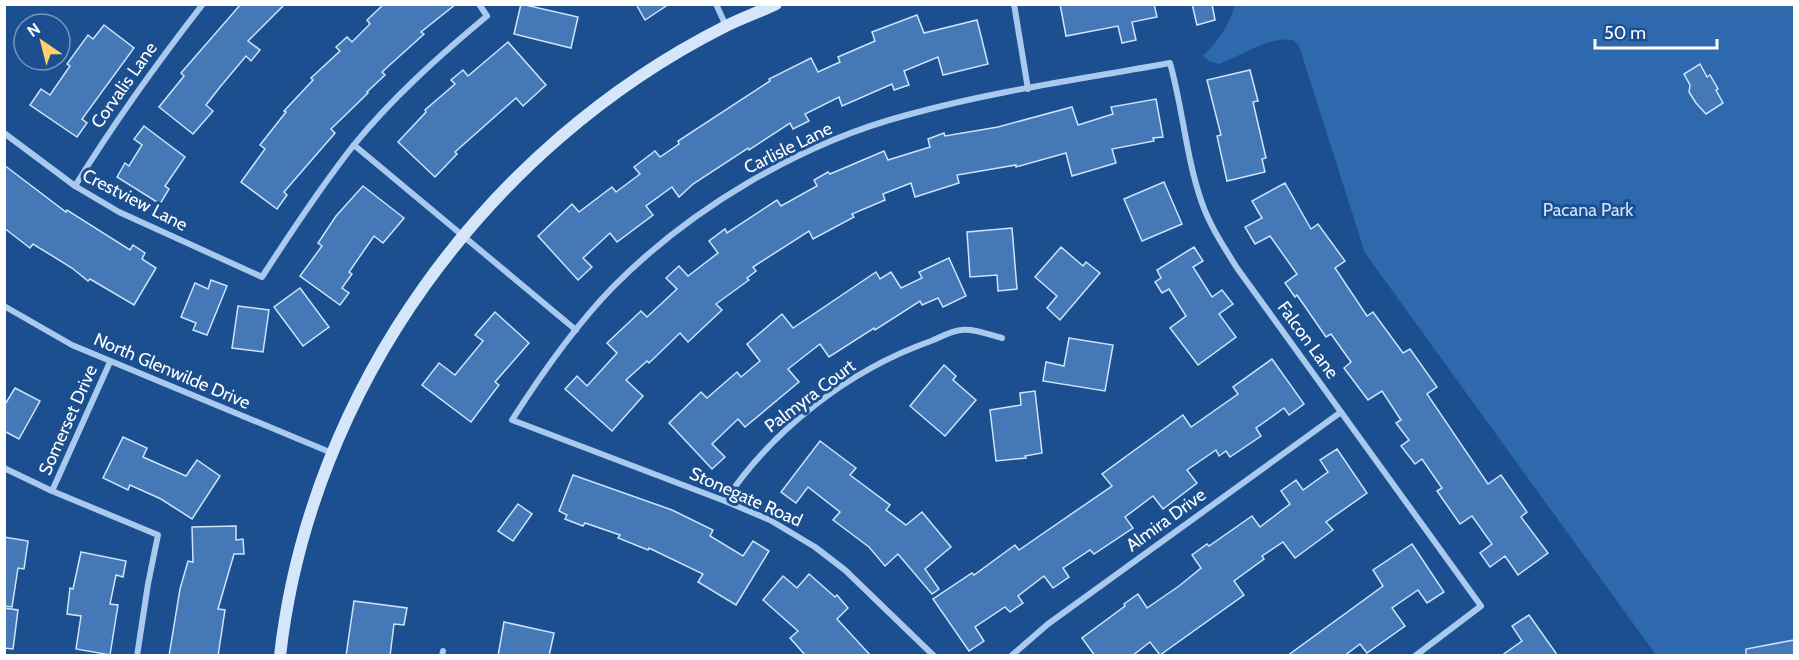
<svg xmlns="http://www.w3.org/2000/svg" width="1799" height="660" viewBox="0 0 1799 660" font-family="Cabin,sans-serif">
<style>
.green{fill:#2e69ad}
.building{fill:#4478b7;stroke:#cfe3fa;stroke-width:1.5}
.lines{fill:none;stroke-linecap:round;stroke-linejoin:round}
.street{stroke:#a9c9ee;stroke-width:6}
.secondary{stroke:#d6e6fa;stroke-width:12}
.labels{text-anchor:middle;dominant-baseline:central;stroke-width:6;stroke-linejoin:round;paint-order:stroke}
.street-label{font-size:18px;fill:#fff;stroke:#1b4f8f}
.park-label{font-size:18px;fill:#cfe3fa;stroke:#1b4f8f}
</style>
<rect width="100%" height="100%" fill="#1b4f8f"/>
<path class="green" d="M1235,5h559v650h-138l-291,-402 -66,-207 -6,-6c-25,-4 -52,16 -74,24l-10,-3 -6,-5c17,-17 25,-29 32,-51z"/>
<g class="building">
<path d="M241,4h44l-37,37 12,9 -9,11 -5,-5 -26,31 -14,18 7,6 -20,23 -34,-27 25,-31 -3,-3z"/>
<path d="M384,4h72l-35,28 3,2 -42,38 3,3 -18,17 1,1 -37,36 4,4 -51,59 3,3 -10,14 -36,-27 24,-33 -5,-4 26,-33 -2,-1 29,-31 -2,-2 29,-27 -4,-4 11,-10 5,5 18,-18 -3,-4z"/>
<path d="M521,4l57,13 -7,31 -57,-14z"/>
<path d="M636,4h33l-24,16z"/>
<path d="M1060,4h94l3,13 -25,5 4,18 -14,3 -4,-17 -52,10z"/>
<path d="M1192,4h20l3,16 -18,5z"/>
<path d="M917,15l7,18 53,-13 11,44 -45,11 -5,-18 -34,14 5,14 -15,5 -2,-6 -50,22 -3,-9 -34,17 4,7 -16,8 -3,-6 -41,27 -1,-2 -55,36 -14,13 -7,-10 -26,19 7,9 -36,27 -7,-9 -27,25 9,9 -14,13 -40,-44 34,-32 7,8 33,-25 4,5 24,-18 -6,-7 21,-16 5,6 19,-13 -1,-3 92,-60 -1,-2 42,-21 7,14 22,-10 -2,-5 37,-16 -3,-9z"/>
<path d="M104,25l30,23 -52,71 5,4 -10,14 -47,-32 11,-16 9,6 20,-29 -3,-2 21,-29 5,4z"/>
<path d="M508,42l38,43 -23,21 -7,-8 -61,54 2,2 -22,23 -37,-35 28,-30 -1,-2 30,-26 -4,-4 12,-10 5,6z"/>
<path d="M1700,64l7,13 3,-2 8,14 -2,1 7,13 -17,11 -10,-11 -7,-11 1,-7 -6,-11z"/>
<path d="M1250,70l8,31 -5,1 13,56 -4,1 3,13 -38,9 -10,-45 4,-1 -14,-55z"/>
<path d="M1156,99l7,38 -10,1 1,3 -42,8 4,14 -44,13 -6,-23 -50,14v-2l-59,10 2,8 -44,14 -4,-14 -28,11 2,6 -33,14 2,3 -41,22 -4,-8 -56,36 3,4 -9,7 2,2 -33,24 6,6 -34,32 -8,-9 -31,30 -2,-2 -21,19 17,16 -31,35 -47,-42 12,-13 10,10 30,-33 -10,-10 34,-32 6,6 30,-28 -11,-11 13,-12 9,10 30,-23 -9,-12 16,-12 2,4 50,-33 4,6 36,-20 -3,-6 14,-8 2,2 54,-23 4,9 42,-13 -2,-8 16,-6 1,3 53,-9 74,-20 6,18 35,-11 -2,-7z"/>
<path d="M144,126l41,31 -20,29 4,3 -9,15 -43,-27 8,-14 4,3 13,-21 -8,-6z"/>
<path d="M4,165l62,47 1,-2 63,40 3,-5 12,8 -3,6 14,9 -22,37 -44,-26 -2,2 -16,-13 -39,-24 -3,4 -26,-20z"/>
<path d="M1164,182l18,42 -40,17 -18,-42z"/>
<path d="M1285,183l26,46 7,-5 27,37 -10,7 32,48 6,-4 30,41 7,-4 27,38 -10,7 61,90 13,-9 26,37 -6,5 27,36 -30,22 -13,-19 -15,11 -10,-14 12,-9 -20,-28 -12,8 -23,-33 5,-3 -20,-29 -7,5 -14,-18 8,-6 -13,-17 5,-3 -19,-29 -14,9 -24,-32 7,-6 -20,-28 -5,3 -29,-42 -2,2 -10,-14 12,-9 -27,-38 -15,8 -10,-17 17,-9 -10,-17z"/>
<path d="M363,186l41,32 -21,25 -9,-7 -25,36 3,2 -10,14 7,5 -9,12 -40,-29 22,-30 -4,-3 18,-27z"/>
<path d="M1012,228l5,61 -19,2 -1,-16 -27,2 -3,-45z"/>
<path d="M1061,247l22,19 3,-4 14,11 -40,47 -13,-12 10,-12 -22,-19z"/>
<path d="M1194,247l9,14 -10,6 19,30 10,-7 11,14 -14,10 17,23 -38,28 -28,-37 16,-12 -17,-27 -7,4 -7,-11 6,-4 -4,-8z"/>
<path d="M949,258l17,38 -23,11 -5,-9 -16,7 -2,-4 -45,29 -1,-2 -45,29 -9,-13 -32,25 11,13 -54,45 -7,-8 -26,25 13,13 -13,12 -43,-46 32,-31 6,6 30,-26 4,5 19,-16 -13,-17 35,-30 11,14 83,-56 4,7 11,-7 10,16 21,-10 -3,-6z"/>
<path d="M211,280l16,6 -20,49 -14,-5 3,-7 -15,-6 14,-34 13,6z"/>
<path d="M300,288l29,39 -26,19 -29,-39z"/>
<path d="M238,306l31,4 -6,42 -31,-4z"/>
<path d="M495,312l34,31 -34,39 4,3 -28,37 -49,-37 17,-22 16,12 28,-34 -8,-6z"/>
<path d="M1069,338l44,7 -8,46 -62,-10 3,-19 18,4z"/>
<path d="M1272,359l32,45 -15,11 -5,-7 -28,20 5,8 -31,21 -4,-6 -7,5 -3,-6 -29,20 10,13 -34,26 -10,-13 -28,21 8,11 -39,26 -4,-4 -27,18 6,9 -16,11 -9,-12 -26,20 5,7 -13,9 -5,-5 -30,20 9,14 -15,10 -36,-52 39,-26 2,2 41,-30 4,5 93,-64 -10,-12 81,-59 8,12 47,-33 -5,-7z"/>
<path d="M944,365l12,11 -3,4 23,20 -31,36 -35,-30z"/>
<path d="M15,388l25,13 -21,38 -15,-8v-25z"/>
<path d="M1035,391l7,62 -17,3 1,2 -30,3 -6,-51 31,-5 -1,-12z"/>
<path d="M123,437l24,11 -4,9 43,19 11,-16 23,16 -28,43 -31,-20 -31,-14 -2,5 -25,-12z"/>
<path d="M820,441l36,27 -6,7 40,30 -4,5 20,15 16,-13 29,35 -26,22 14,20 -7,5 -34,-40 -13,12 -16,-19 -36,-27 7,-8 -32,-25 -12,16 -15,-11z"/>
<path d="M1337,449l30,44 -41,29 7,8 -38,28 -12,-16 -21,14 2,3 -30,22 10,14 -84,60 -10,-13 -18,14h-37l-13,-18 43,-32 -1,-2 14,-10 9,14 32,-22 22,-18 -9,-13 15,-11 2,2 43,-30 8,11 30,-23 -9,-13 15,-11 7,10 25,-18 -8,-12z"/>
<path d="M573,475l99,35 41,20 -3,6 33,20 10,-15 16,10 -33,54 -38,-23 5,-8 -54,-26 -1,2 -30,-12 2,-3 -35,-12 -2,3 -18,-7 2,-4 -8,-4z"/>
<path d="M518,504l14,10 -19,27 -15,-10z"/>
<path d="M236,526v14l7,-1 1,15h-10l-16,55 7,1 -7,46h-49l11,-67 8,-28 5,1 -1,-35z"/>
<path d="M4,537l24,4 -4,28 -6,-1 -6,39 -8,-1z"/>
<path d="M1412,544l32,48 -17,11 -9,-13 -26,18 13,18 -38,27 -7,-9 -16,12h-57l96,-70 -10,-16z"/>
<path d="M81,552l45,9 -3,16 -7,-2 -6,29 8,1 -8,50 -34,-6 5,-33 -14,-2 3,-26 3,1z"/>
<path d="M809,574l26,23 2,-2 11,13 -11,11 34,37h-65l-16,-18 8,-7 -35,-31 20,-24 14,12z"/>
<path d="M354,601l53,7 -3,17 -10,-1 -4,32h-44z"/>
<path d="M4,608l14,2 -5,39 -9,-1z"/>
<path d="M1529,615l29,41h-57l21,-15 -10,-15z"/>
<path d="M504,622l50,11 -5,23h-51z"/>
<path d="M1794,640v16h-48v-7z"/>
</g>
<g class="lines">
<g class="street">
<path d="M716,4l10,22"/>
<path d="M1014,4l14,85"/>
<path d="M4,133l71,53 44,26 143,65c29,-45 58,-89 91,-131 39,-48 86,-90 134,-130l-8,-12"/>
<path d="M354,145l222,185"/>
<path d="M75,186c39,-63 82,-123 128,-182"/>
<path d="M4,306l68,39 260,108"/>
<path d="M4,468l48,23 106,44 -10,49 -11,72"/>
<path d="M52,491l58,-129"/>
<path d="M725,501c48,-72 124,-131 206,-160 10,-4 20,-10 30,-11 12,-2 29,5 41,8"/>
<path d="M442,656l1,-5"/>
<path d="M934,656l-89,-86 -30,-23 -45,-27 -45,-19 -213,-81c30,-47 62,-93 101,-133 78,-79 188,-144 294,-172 86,-24 175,-36 263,-52 13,46 16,95 32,140 8,23 22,44 35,65l244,338 -66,50"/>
<path d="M1011,656l37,-32 293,-212"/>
</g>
<path class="secondary" d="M280,656c30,-267 207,-510 446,-630 16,-8 33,-14 50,-22"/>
</g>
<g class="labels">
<g class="street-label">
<text transform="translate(124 85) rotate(-55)">Corvalis Lane</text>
<text transform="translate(788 148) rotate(-26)">Carlisle Lane</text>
<text transform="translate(135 200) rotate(27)">Crestview Lane</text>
<text transform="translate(1308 340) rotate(54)">Falcon Lane</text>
<text transform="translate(172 371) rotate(23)">North Glenwilde Drive</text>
<text transform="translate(810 396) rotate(-37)">Palmyra Court</text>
<text transform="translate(68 420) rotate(-66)">Somerset Drive</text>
<text transform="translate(746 497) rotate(24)">Stonegate Road</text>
<text transform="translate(1166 520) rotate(-36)">Almira Drive</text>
</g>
<g class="park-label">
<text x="1588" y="210">Pacana Park</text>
</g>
</g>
<rect width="1799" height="660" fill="none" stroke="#ffffff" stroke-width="12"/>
<g transform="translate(42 42) rotate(325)"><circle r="28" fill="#1b4f8f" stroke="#7695bc" stroke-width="1.5"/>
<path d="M0-4.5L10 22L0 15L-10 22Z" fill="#ffd166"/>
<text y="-9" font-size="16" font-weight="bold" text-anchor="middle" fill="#ffffff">N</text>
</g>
<path d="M1595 39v9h122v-9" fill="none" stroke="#ffffff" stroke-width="3"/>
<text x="1604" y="39" font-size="18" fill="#ffffff" stroke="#1b4f8f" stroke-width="4.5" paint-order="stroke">50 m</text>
</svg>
